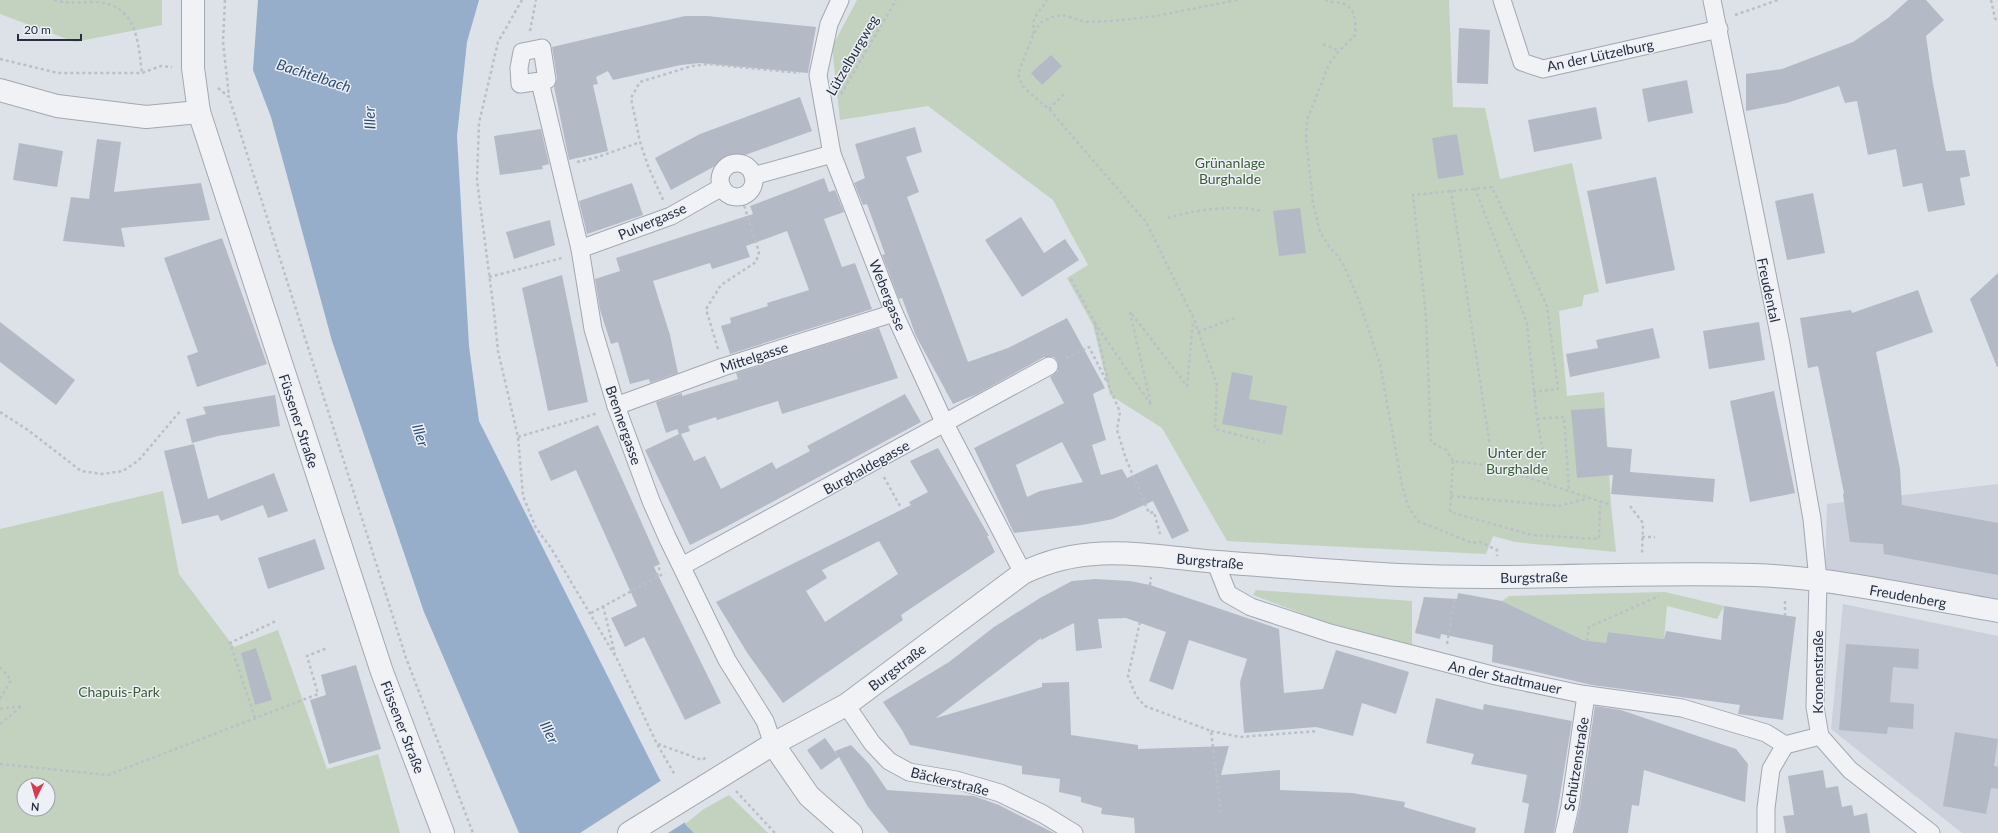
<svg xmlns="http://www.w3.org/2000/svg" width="1998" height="833" viewBox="0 0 1998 833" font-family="Lato,sans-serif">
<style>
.built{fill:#cbd0da}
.green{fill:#c3d2be;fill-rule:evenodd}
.water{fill:#96aeca}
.pier{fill:#dde1e8}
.building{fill:#b4bac5;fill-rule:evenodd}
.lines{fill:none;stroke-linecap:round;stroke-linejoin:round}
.minor-casing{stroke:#a2a8b2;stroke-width:19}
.tertiary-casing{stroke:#a2a8b2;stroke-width:24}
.path{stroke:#bbbfc7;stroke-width:2.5;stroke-dasharray:3 3;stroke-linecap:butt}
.minor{stroke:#f0f2f6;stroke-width:17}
.tertiary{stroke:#f0f2f6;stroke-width:22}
.labels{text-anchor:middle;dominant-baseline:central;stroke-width:3;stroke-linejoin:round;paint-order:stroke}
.street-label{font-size:14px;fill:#262f40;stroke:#edf0f6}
.park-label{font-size:14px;fill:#395c32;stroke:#edf0f6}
.water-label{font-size:15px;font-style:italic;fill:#2e4c75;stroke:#edf0f6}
</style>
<rect width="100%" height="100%" fill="#dde1e8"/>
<g class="built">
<path d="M1998,484v121l-173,-31 2,-70z"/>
<path d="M1843,604l155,32v197h-36l-131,-104z"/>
</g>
<g class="green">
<path d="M0,0h162v25l-87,17 -75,-28z"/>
<path d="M857,0h592l4,107 32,1 15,71 72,-16 27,129 -15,3 -2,11 -23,5 8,85 37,-4 7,113 5,47 -101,-10 -22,-6 -7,18 -259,-13 -65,-113 -52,-33 -17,-70 -26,-47 21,-13 -35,-65 -125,-94 -88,14 -8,-73z"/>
<path d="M163,491l16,83 55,73 44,-17 49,139 51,-15 22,79h-400v-304zM24,785h24v24h-24z"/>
<path d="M1256,590l156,11v44l-90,-24 -69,-26z"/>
<path d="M1665,592l59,14 -7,13 -50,-13 -3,33 -56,-7 -2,11 -23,-3 -81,-39 7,-5z"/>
<path d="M729,795l39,38h-74l-9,-9 19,-15z"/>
</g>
<path class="water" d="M258,0h221l-12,42 -10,94 12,210 10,75 180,357 26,38v8l9,9h-175l-95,-221 -92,-271 -61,-224 -18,-47z"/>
<path class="pier" d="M662,780l25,36v5l-19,12h-88z"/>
<g class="building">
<path d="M1908,0h18l18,20 -18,16 7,48 13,67 19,-1 5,26 -10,2 5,27 -37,7 -6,-29 -19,4 -7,-38 -28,6 -11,-54 -12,2 -6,-17 -52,17 -41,8v-37l36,-5 71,-27 35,-24z"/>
<path d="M685,16h22l109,11 -8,46 -108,-10 -19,2 -68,15 -5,-9 -12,6 2,7 -5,1 15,66 -39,9 -15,-73 3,-9 -5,-31z"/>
<path d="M1459,28l31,2 -2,54 -31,-1z"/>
<path d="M1051,55l11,11 -20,19 -11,-12z"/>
<path d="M1687,80l6,33 -45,9 -6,-33z"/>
<path d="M800,97l12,34 -95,34 -46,25 -16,-32 45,-24z"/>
<path d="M1596,107l6,32 -68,13 -6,-32z"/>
<path d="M915,127l7,25 -16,5 13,35 -12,5 61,165 40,-14 59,-30 38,70 -12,6 13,46 -14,5 9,30 21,-6 5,9 30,-14 32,67 -17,8 -19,-38 -40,18 -31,6 -68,8 -40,-85 90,-45 -14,-26 8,-6v-9l-4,-5h-10l-67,37 -24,10 -37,-68 -14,-38 -3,1 -17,-44 3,-1 -18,-50 -4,1 -9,-22 11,-5 -10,-34zM1062,442l21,40 -43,9 -13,6 -11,-32z"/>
<path d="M541,129l8,35 -7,2 1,3 -43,6 -6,-39z"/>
<path d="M1457,134l7,41 -26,4 -6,-41z"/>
<path d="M97,139l24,3 -7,50 87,-9 9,37 -89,8 4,19 -62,-6 8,-44 18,2z"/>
<path d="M19,143l44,8 -6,36 -44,-7z"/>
<path d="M1656,177l19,93 -69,14 -19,-93z"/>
<path d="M824,178l5,14 6,-2 9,22 -20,7 18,48 13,-4 17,46 -142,45 -9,-28 10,-3 -1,-5 38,-12 -1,-3 42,-13 -22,-59 -41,15 4,11 -38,12 -2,-6 -57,18 17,54 8,38 -28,10 -1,-4 -19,5 -12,-42 -7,2 -11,-34 -5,-31 25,-8 -4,-13 137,-44 -3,-8z"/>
<path d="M632,183l11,32 -56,19 -8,-33z"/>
<path d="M1813,193l12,60 -38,7 -12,-59z"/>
<path d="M1300,208l6,45 -27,3 -6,-45z"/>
<path d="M1021,217l23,36 21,-14 14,21 -57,37 -37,-57z"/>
<path d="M550,220l5,25 -41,14 -8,-27z"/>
<path d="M222,238l45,126 -70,23 -10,-31 11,-4 -34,-94z"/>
<path d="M1998,273v94h-1l-27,-68z"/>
<path d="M562,275l26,127 -40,9 -26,-123z"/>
<path d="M1918,290l15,42 -57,20 24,117 2,36 96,18v52l-114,-21 -1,-10 -33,-2 -7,-48 1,-1 -26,-127 -10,2 -8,-50 51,-8 1,3z"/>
<path d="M0,322l75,58 -19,25 -56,-43z"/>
<path d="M1759,322l6,38 -56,9 -6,-38z"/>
<path d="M879,328l19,50 -116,36 -4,-13 -61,19 -1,-3 -28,9 2,5 -9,3 13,27 11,-5 16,33 51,-27 4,7 34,-18 -3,-5 98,-52 16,28 -199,107 -32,16 -45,-95 34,-16 -2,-5 -11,4 -10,-31 26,-9v3l56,-17 -2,-6z"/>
<path d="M1653,328l7,30 -90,19 -4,-23 32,-6 -2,-8z"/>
<path d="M1232,372l21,4 -4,23 38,7 -5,29 -60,-11z"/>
<path d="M1774,391l21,102 -45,9 -20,-101z"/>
<path d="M275,395l5,31 -62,10 -26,7 -6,-24 20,-5 -3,-7z"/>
<path d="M1604,408l3,39 25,2 -2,23 85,7 -2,23 -102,-8 2,-19 -36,3 -6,-68z"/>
<path d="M598,425l62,139 -6,3 67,136 -36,17 -41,-83 -19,10 -14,-29 26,-12 -61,-136 -25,11 -13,-29z"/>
<path d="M194,444l14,55 66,-26 14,38 -20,7 -5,-13 -42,16 -3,-6 -36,9 -18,-73z"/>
<path d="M938,448l51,88h-2l8,16 -94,63 2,5 -120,83 -35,-49 -32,-52 195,-97 -2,-3 19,-10 -18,-31zM879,541l19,33 -73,48 -19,-31 21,-13 -5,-8z"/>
<path d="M315,539l10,30 -57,20 -10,-31z"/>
<path d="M1095,579l35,2 20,4 129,44 5,64 39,-4 13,-39 73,22 -13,42 -34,-11 -9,33 -37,-9 -72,6 -4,-51 7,-23 -58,-19 -16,50 -24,-9 17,-49 -40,-14 -28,1 4,29 -26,3 -2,-28 -33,17v-2l-105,80 106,-31v-4l27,-1 2,53 67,10v4l91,-3 -8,29 59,-5v20l72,3 53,9 -1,5 72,21 -1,5h-340l-1,-15 -33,-4 1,-6 -21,-6v-5l-22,-5 1,-13 -38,-5v-8l-112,-21 -8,-15 -19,-28 66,-40 45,-35 46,-29 32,-17z"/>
<path d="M1458,593l44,8 81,39 23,3 2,-11 56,7 2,-8 55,9 3,-34 72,11 -13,103 -45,-6 2,-9 -148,-20 -100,-23 1,-17 -52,-11 -1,5 -25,-6 9,-36 33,2z"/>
<path d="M1846,644l73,5 -1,20 -25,-2 -3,35 24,2 -1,25 -25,-2 -1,7 -48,-4z"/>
<path d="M256,648l16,52 -17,5 -14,-52z"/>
<path d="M356,665l25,84 -52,15 -19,-64 16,-5 -5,-20z"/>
<path d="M1436,698l47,12 1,-6 88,17 -18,112h-30l5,-29 -7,-2 5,-27 -56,-11 3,-10 -48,-11z"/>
<path d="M1595,706l26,4 115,39 12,15 -3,38 -101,-32 -5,36 -7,-1 -4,28h-54l6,-26z"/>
<path d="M1955,732l43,7 -4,27 4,1v22l-7,-1 -5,26 -43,-8z"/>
<path d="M825,738l13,18 -3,-5 16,-6 19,20 17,25 87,6 25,9 55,28h-165l-21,-26 -29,-50 -18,13 -14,-20z"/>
<path d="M1823,770l3,18 12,-2 4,21 10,-2 2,11 13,-3 3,20h-84l-3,-17 11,-1 -6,-39z"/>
</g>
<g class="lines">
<defs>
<g id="minor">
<path d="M840,0l-11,24 -11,51 14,79 62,159 51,111 78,149"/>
<path d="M1502,0l20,62 21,7 176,-40"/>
<path d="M1712,0l69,344 31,175 6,61 -3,127 5,29 30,34 81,63"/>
<path d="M542,48l5,32 -27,4 -1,-16 3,-16z"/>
<path d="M540,82l40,167 13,80 23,77 35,95 16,36 60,123 38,61 8,23"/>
<circle cx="737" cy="180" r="17"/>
<path d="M753,176l79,-22"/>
<path d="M580,249l91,-33 51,-29"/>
<path d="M616,406l107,-39 171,-54"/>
<path d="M1215,561l13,33 23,13 79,26 166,43 85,18 101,14 84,25 19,12 35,-9"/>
<path d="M682,566l367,-200"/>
<path d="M846,705l26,38 17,18 20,11 47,8 44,13 43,21 31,19"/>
<path d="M1564,833l6,-27 16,-111"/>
<path d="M1766,833v-25l5,-39 14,-24"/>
</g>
<g id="tertiary">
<path d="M193,0v68l6,44 183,560 61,161"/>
<path d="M0,90l57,16 89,11 53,-5"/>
<path d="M773,744l36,52 42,37"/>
<path d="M629,833l144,-89 73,-39 177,-132c64,-32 126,-17 194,-11 60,4 121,10 182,13 118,6 237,-4 355,0 82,3 163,22 244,36"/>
</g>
</defs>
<use href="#minor" class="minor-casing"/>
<use href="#tertiary" class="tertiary-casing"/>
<g class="path">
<path d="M54,0c13,4 27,2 41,2 42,2 43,39 47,71"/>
<path d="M225,0l-2,42 6,54"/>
<path d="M522,0l-24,42 -19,81 -2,57 17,132 4,39 20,86 5,59 13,32 15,20 66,111 40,85 18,31"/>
<path d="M1237,0l-81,16 -43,5 -28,1 -22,-7 -11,2 -12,6 -7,12 -15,39 4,12 27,23 97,113 48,97 23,66 -2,44 50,13"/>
<path d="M1325,0c6,2 13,2 19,4 12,4 12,21 11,31l-16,16 -10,13 -22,56 -1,18 7,65 7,29 10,16 8,8 6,10 14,32 22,66 22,121 6,21 10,15 54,22 8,-1 17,8v6"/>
<path d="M1991,0l4,18 3,4"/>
<path d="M1735,15l43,-15"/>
<path d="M530,31l6,-31"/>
<path d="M1033,34l1,-15 13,-19"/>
<path d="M1323,44l16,7"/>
<path d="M0,59l58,14h84l19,-7 11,1"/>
<path d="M218,88l11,9 177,561 67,175"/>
<path d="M841,94l55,-94"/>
<path d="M1049,109l17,-17"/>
<path d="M577,162l21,-5 42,-15"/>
<path d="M1475,188l52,135 10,96 12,64"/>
<path d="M1451,190l42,276"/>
<path d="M663,200l-15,-34 -8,-24 -9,-44 9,-16 52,-16 17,-2 91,9"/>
<path d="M1168,218c23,-8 70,-14 93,-7"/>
<path d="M489,277l73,-19"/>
<path d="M1071,279l24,44"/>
<path d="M1130,312l21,93 -56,-82 14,63 11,26 -3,18 9,29 23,54 5,-1 6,22"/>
<path d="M1132,314l55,72 6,-65"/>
<path d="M1198,332l39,-15"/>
<path d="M718,349l-12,-40 15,-24 35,-23 3,-10 -18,-56"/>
<path d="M1066,358l23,-11 18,35"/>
<path d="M1533,392l25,-3 -11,-83 -55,-119 -79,8 13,122 5,125 15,8 7,11 40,5 118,39"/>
<path d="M0,412l28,18 53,41 21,3 21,-3 16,-11 42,-50"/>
<path d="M1537,419l27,-2 5,73"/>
<path d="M518,437l80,-24"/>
<path d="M1453,461l-3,51 82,23 67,4 1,-38"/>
<path d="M884,477l16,29"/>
<path d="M1451,496l108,10 30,-8"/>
<path d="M1630,506l13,17 -1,30"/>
<path d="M1642,537h13"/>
<path d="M657,576l3,-10"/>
<path d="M1150,585l1,-8"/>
<path d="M603,606l12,48"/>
<path d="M591,613l74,-40"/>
<path d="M1785,616v-18"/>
<path d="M1140,622l-12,54 8,20 9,10 66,25 10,83"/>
<path d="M1587,641l2,-14 70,-31"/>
<path d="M1447,644l8,-46"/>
<path d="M0,667l11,13 -11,19"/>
<path d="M0,709l22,-3"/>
<path d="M255,718l-25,-75 46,-22"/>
<path d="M0,724l23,-19"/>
<path d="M1211,731l29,6 78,-6"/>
<path d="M658,744l44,16 6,-4"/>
<path d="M0,764l108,11 210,-81 -11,-38 20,-8"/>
<path d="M736,791l39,42"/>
</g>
<use href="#minor" class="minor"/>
<use href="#tertiary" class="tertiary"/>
</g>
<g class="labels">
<g class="street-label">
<text transform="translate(852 55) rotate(-60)">Lützelburgweg</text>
<text transform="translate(1600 55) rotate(-12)">An der Lützelburg</text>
<text transform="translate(652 221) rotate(-23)">Pulvergasse</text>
<text transform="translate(1769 290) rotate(78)">Freudental</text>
<text transform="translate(888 295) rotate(68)">Webergasse</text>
<text transform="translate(754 357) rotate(-18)">Mittelgasse</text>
<text transform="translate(299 421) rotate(72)">Füssener Straße</text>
<text transform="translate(624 425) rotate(71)">Brennergasse</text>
<text transform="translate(866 467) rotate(-29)">Burghaldegasse</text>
<text transform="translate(1210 561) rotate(5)">Burgstraße</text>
<text transform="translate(1534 577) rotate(-1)">Burgstraße</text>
<text transform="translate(1908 596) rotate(10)">Freudenberg</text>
<text transform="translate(897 667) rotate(-37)">Burgstraße</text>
<text transform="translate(1817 672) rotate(-90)">Kronenstraße</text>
<text transform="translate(1505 677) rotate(12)">An der Stadtmauer</text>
<text transform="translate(403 727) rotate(69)">Füssener Straße</text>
<text transform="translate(1576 764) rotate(-81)">Schützenstraße</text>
<text transform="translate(950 781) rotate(14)">Bäckerstraße</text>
</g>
<g class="park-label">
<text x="1230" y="162">Grünanlage<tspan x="1230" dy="16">Burghalde</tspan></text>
<text x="1517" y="452">Unter der<tspan x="1517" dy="16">Burghalde</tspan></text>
<text x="119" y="691">Chapuis-Park</text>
</g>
<g class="water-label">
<text transform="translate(314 75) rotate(18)">Bachtelbach</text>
<text transform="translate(369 118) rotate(-93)">Iller</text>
<text transform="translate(421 435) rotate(72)">Iller</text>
<text transform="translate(550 732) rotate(63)">Iller</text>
</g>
</g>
<g transform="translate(36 797) rotate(185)"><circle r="19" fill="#edf0f6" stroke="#9da3ad"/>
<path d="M0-3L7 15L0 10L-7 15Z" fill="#d53a4e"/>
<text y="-6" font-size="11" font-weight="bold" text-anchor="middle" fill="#262f40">N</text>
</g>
<path d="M18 34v6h63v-6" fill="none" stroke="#262f40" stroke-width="2"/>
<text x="24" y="34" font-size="12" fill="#262f40" stroke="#edf0f6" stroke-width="3" paint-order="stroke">20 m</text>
</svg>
